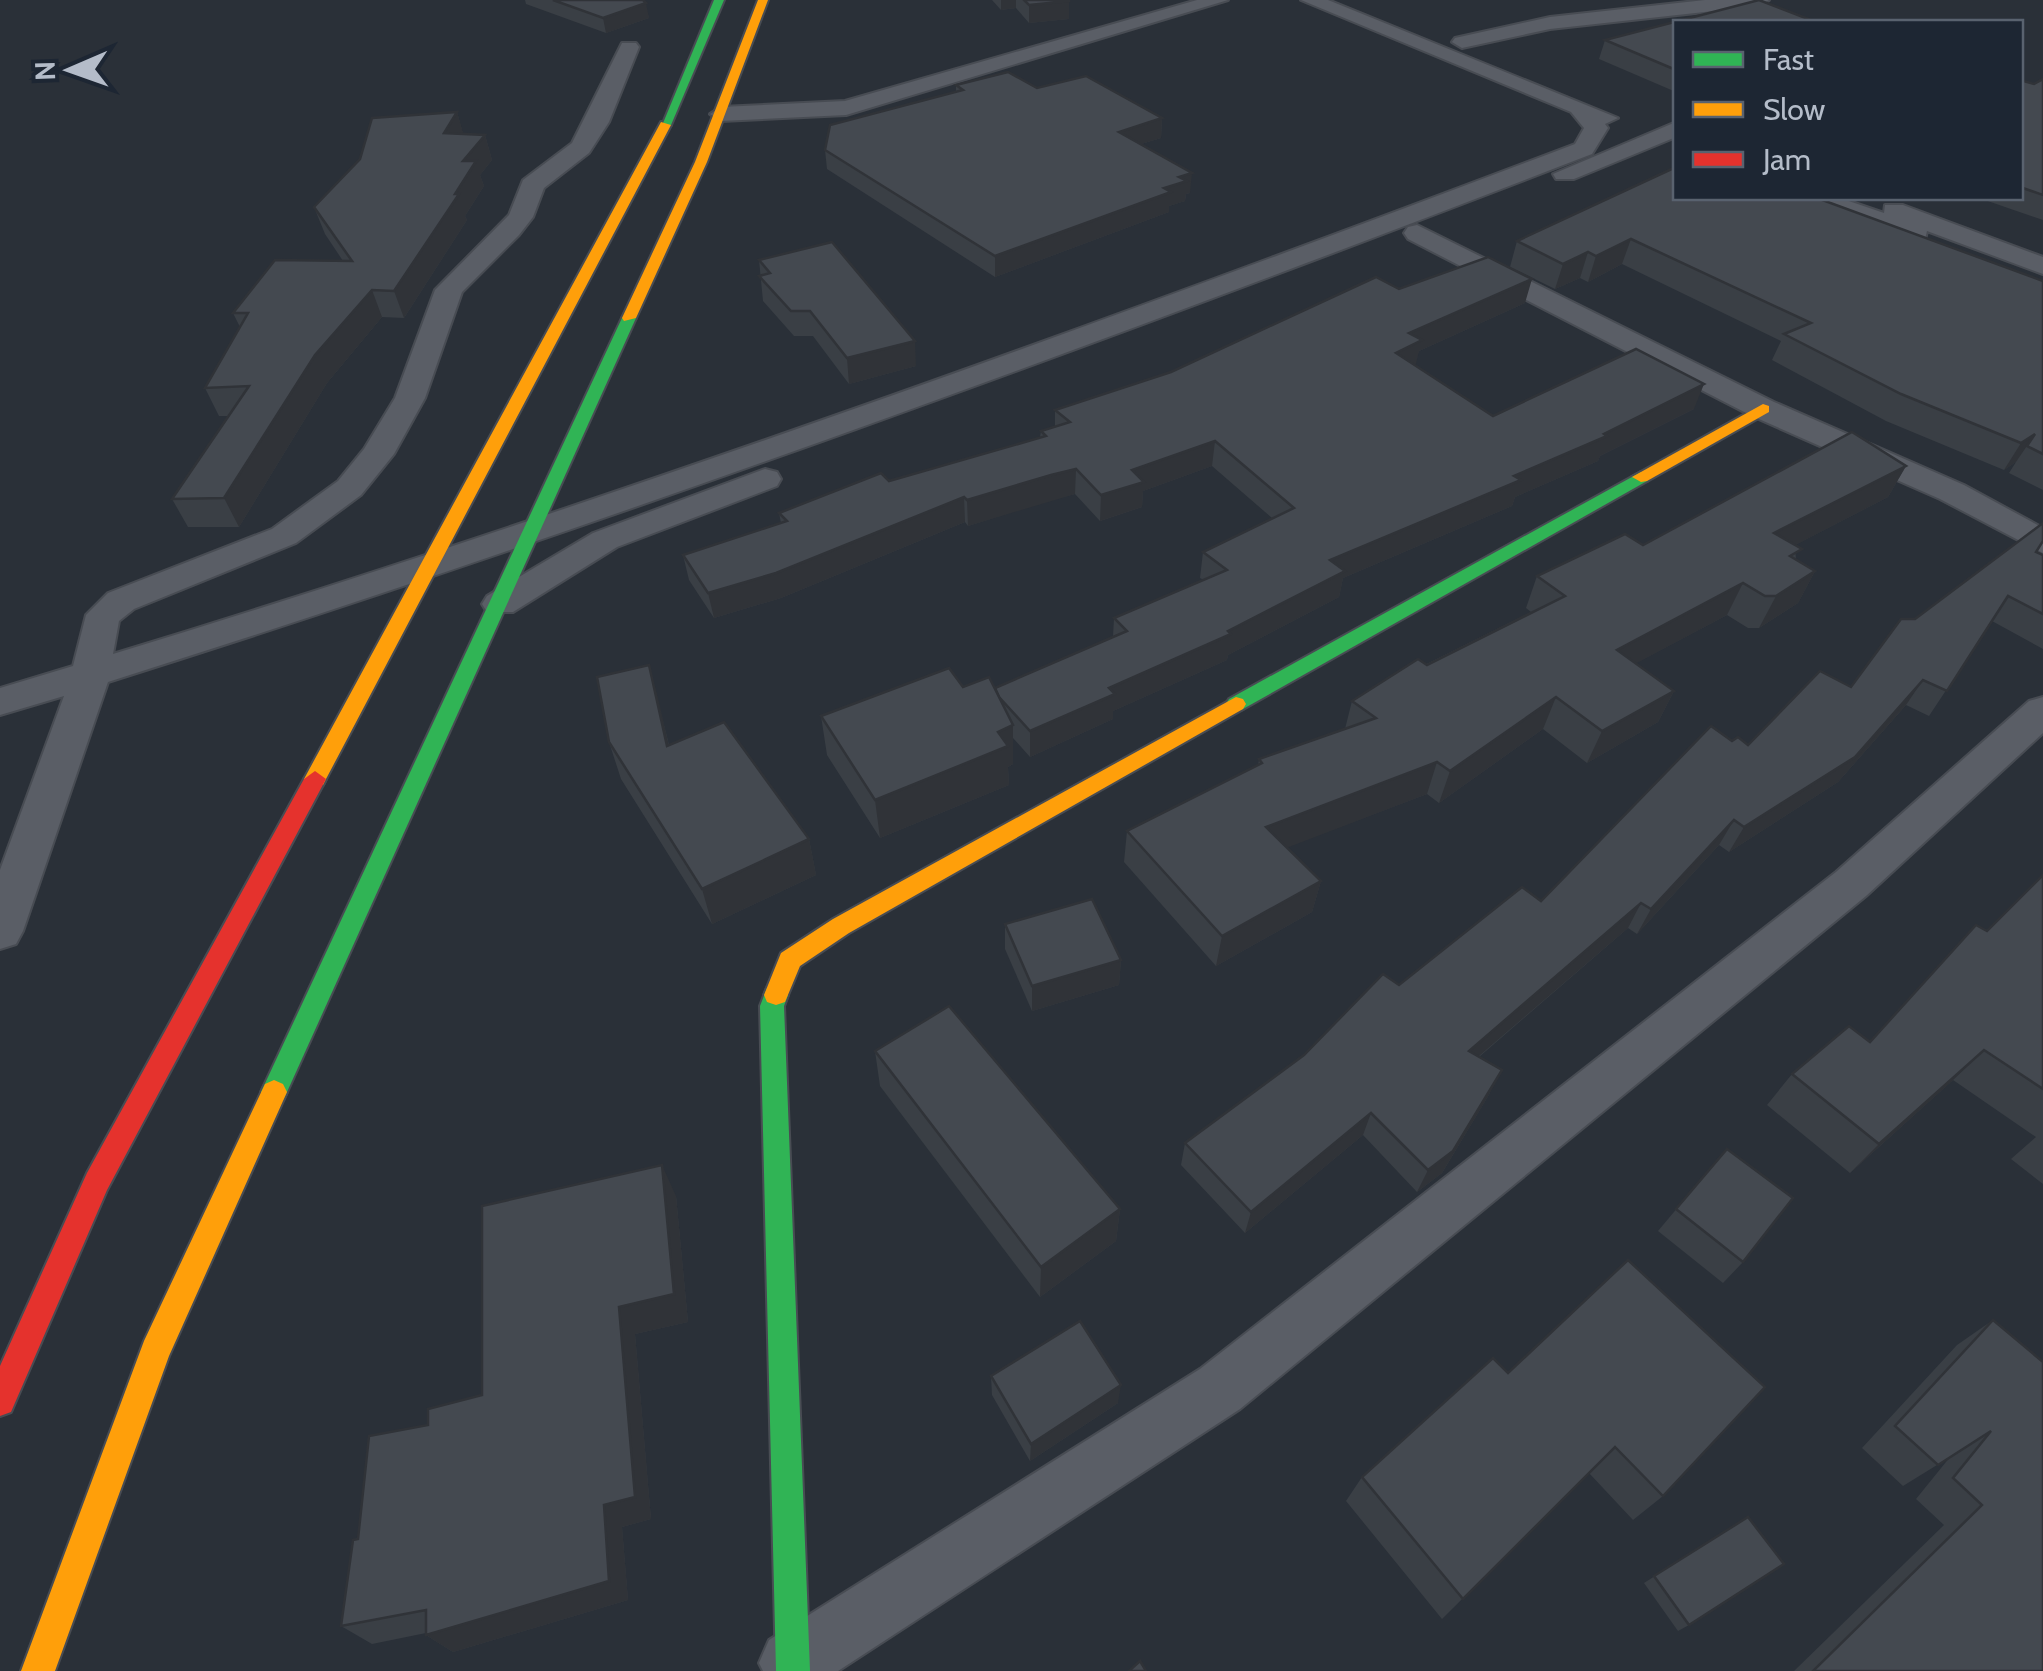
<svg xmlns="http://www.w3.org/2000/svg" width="2043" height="1671" viewBox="0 0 2043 1671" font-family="Cabin,sans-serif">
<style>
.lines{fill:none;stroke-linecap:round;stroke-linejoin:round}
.street-casing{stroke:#484c53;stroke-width:4}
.fast-casing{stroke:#484c53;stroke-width:4}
.slow-casing{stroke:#484c53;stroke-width:4}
.jam-casing{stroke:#484c53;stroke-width:4}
.street{fill:#5a5e66;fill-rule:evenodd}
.fast{fill:#30b455;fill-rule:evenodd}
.slow{fill:#ff9f0a;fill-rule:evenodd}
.jam{fill:#e5322d;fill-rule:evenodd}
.wall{fill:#3a3f45}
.shaded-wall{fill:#303338}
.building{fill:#444950;stroke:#303338;stroke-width:2.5}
</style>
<rect width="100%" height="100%" fill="#2a3038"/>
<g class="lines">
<defs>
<g id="street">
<path d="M1197,0h31l-382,115 -125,6 -11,-7 11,-7 124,-6z"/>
<path d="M1301,0h27l290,118 -13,6 3,4 -16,26c-490,189 -983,370 -1484,528l-85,249 -7,13 -16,5v-79l64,-174 -64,19v-27l73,-22 13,-51 22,-22 164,-64 66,-48 26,-32 31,-51 40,-108 74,-75 14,-35 49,-37 50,-100h14l3,4 -30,75 -20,31 -45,35 -11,29 -14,18 -57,57 -37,106 -31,56 -33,41 -65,48 -162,66 -15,12 -6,33c494,-151 979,-327 1462,-510l9,-16 -13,-16z"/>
<path d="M1705,0h64l-10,6 -209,23 -88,19 -10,-6 3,-4 95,-21z"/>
<path d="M1676,122v15l-102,42h-18l-3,-5z"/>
<path d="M1806,198h34l44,15 1,-8h18l140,52v17l-116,-43 -2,9h-18l-98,-37z"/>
<path d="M1417,225l357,177 190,83 79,43v25l-103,-54 -188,-83 -344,-177 -4,-6 4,-6z"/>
<path d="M765,469l12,3 4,7 -4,7 -160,61 -104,65h-26l-5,-8 5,-8 106,-63z"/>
<path d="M2043,697v36l-177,163 -626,513 -402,262h-75l-4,-8 10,-23 431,-271 636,-497 193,-171z"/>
</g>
<g id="fast">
<path d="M714,0h10l-53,125 -10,3z"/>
<path d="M629,314l7,4 -349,774 -4,8 -9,4 -9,-4 -4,-8 361,-774z"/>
<path d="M1641,472l9,5 -3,4 -404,228 -7,2 -10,-7 3,-5z"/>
<path d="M776,985l9,3 3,7 -4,11 26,665h-34l-16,-665 7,-18z"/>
</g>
<g id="slow">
<path d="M758,0h10l-61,162 -71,156 -12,3 -2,-3 73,-156z"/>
<path d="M661,122l10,3 -345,654 -3,6h-16l-3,-6z"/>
<path d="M1763,404l6,2v6l-122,69 -6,1 -9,-5z"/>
<path d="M1236,697l7,2 3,5 -3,5 -394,224 -49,33 -15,36 -9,3 -9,-3 -3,-7 17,-42 52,-34z"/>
<path d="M274,1080l9,4 4,8 -118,264 -114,315h-34l123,-330 121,-257z"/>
</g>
<path id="jam" d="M315,771l11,8 -219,411 -96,222 -11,4v-50l87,-193 217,-394z"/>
</defs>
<use href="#street" class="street-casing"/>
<use href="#fast" class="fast-casing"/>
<use href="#slow" class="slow-casing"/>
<use href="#jam" class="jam-casing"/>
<use href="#street" class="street"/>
<use href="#fast" class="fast"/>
<use href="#slow" class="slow"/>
<use href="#jam" class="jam"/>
</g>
<g class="wall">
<path d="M525,0h118l6,18 -43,15 -80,-29z"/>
<path d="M992,0h77v19l-40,4 -13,-15 -15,2z"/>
<path d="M1676,22v70l-77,-33 6,-19z"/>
<path d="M2043,79v141l-64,-22h41v-118l14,4z"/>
<path d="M956,85l81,3 125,30 -1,20 -20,6 49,49 -4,1 -1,7 -16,5v6l-174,65 -168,-108 -2,-19 131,-58z"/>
<path d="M457,112l6,22 22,1 7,25 -12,15 4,11 -19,30 2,4 -63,98 -22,-1 -55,66 -88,144h-51l-16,-28 56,-83h-9l-14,-28 35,-61 -7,-14 110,-52 -18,-27 -11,-27z"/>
<path d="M1676,167l367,114v209l-34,-17 7,-11 -12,8 -118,-49 -114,-61 9,-19 -159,-77 -34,18 -8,-4 -25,11 -45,-22 7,-26z"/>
<path d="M759,260l157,106 -67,18 -36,-48h-19l-31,-35z"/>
<path d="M1399,289l126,14 -106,48 -5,14 79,51 201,-7 -94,47 -2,5 -83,36 -3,9 -169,72 -4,19 -111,58 -1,5 -114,51v8l-83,38 -17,-19v26l-5,3 1,18 -129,53 -53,-83 -6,-39 142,-29 32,1 118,-51 1,-19 90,-38 -4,-2 3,-26 69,-34 -60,-52 -69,25 -1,16 -42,14 -25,-27 -24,6 -83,26 -3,-4 -184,76 -67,20 -25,-38 -6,-25 98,-32 -2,-10 261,-76 1,-6 14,-5v-16l116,-38z"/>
<path d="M1906,466l-18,31 -93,48 1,15 19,11 -17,32 -39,25h-11l-21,-13 -91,48 38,28 -16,31 -71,41 -44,-34 -104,74 -12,-9 -140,53 34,34 -9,31 -96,54 -92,-104 3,-31 131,-65 1,-7 86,-30 7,-28 179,-89 -5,-4 11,-32z"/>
<path d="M2036,552l7,3v94l-51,-28 -63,95 -23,-11 -68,77 -109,70 -10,-7 -82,89 -9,-6 -149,129 11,36 -48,80 -25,19 -54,-57 -118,98 -64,-68 4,-22 214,-158 142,-84 191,-160 16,4 103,-58 64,-68z"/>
<path d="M649,665l20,80 140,94 7,36 -104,49 -91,-145 -12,-37z"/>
<path d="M2043,875v309l-32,-25 25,-22 -83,-57 -103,93 -83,-68 25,-31 78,-32 117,-111z"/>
<path d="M1005,924l116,36 -2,25 -87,26 -27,-62z"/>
<path d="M875,1051l245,158 -4,32 -76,56 -160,-211z"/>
<path d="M1727,1149l16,113 -20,21 -65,-52z"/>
<path d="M676,1196l12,126 -53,12 16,185 -29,8 6,73 -175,52 -27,-17v-2l-54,11 -31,-18 17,-87 70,-114 54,-30z"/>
<path d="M1628,1260l35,236 -30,24 -44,-47 -147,146 -96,-118 16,-24 146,-104z"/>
<path d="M1993,1320l50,351h-249l150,-146 -28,-26 34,-42 -47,29 -41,-38 95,-103z"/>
<path d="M991,1376l127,27 -88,58 -38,-66z"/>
<path d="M1748,1517l-59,108 -11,6 -34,-48z"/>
</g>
<g class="shaded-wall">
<path d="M1001,0h15v8l-15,2z"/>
<path d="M1069,1v18l-40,4v-18z"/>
<path d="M646,3l3,15 -43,15 -3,-15z"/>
<path d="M457,112l7,24 -20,-3z"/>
<path d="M1162,118l-1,20 -43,13 1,-19z"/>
<path d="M485,135l7,25 -12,15 4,11 -19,30 2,4 -63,98 -10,-27 61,-97 8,-33z"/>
<path d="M1192,173l-2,20 -4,1 -1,7 -16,5v6l-174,65v-21l184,-79z"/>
<path d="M1631,239l-9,25 -34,18 8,-26z"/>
<path d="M1588,252l-8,26 -25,11 8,-25z"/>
<path d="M1532,279l-7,24 -106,48 -3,13 -26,14 6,-25 13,-20z"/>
<path d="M372,290l10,27 -55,66 -88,144 -15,-29 91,-143z"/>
<path d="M915,341l1,25 -67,18 -2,-26z"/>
<path d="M1704,384l-10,25 -94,47 -2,5 -83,36 -3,9 -169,72 -4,19 -111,58 -1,5 -114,51v8l-83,38v-26l79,-43 119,-57 102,-71 274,-126z"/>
<path d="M2035,434l-19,28 -12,8 17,-27z"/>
<path d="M1215,441l-3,25 -69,25 -1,16 -42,14 1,-26 31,-25z"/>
<path d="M1906,466l-18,31 -131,68 17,-32z"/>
<path d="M1076,469l-1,25 -107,32 -1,-26z"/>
<path d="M964,497l1,25 -184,76 -67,20 -6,-25z"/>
<path d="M1815,571l-17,32 -39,25 17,-32z"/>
<path d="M1743,583l-16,32 -124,66 14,-31z"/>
<path d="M649,665l10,37 18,80 -10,-36z"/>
<path d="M1923,680l-17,25 -68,77 -109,70 15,-25z"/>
<path d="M1674,691l-16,31 -71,41 15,-32z"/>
<path d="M1556,697l-13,32 -104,74 11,-32z"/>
<path d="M1013,725v39l-5,3 1,18 -129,53 -5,-38 123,-68z"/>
<path d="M1437,762l-10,32 -167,64 6,-31z"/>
<path d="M1734,820l-15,25 -82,89 14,-25z"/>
<path d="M809,839l7,36 -104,49 -10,-35z"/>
<path d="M1321,881l-9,31 -96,54 6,-30z"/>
<path d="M1641,903l-13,25 -170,146 11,-23z"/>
<path d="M1121,960l-2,25 -87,26v-25z"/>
<path d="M1984,1050l-31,30 -103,93 29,-29z"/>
<path d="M1502,1070l-12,23 -48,80 -25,19 11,-22z"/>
<path d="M1371,1113l-8,22 -118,98 6,-21z"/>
<path d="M662,1165l14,31 12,126 -53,12 16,185 -29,8 6,73 -175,52 -27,-17 178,-130 15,-198z"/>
<path d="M1120,1209l-4,32 -76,56 1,-30z"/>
<path d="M1121,1385l-3,18 -88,58 1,-17z"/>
</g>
<g class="building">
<path d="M553,0h90l3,3 -43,15z"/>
<path d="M1024,0h45v1l-40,4z"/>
<path d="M1759,0l57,22h-140v48l-71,-30z"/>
<path d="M1008,72l29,16 49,-12 76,42 -43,14 73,41 -13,4 8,4 -23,7 7,4 -176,64 -170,-106 5,-25 133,-35 -7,-5z"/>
<path d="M2043,79v116l-23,-8v-107l14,4z"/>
<path d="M457,112l-13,21 41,2 -22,26h13l-21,33h4l-65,97 -22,-1 -57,65 -91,143 -52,1 77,-113 -44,2 43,-75h-15l42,-53 77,1 -38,-54 46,-48 12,-41z"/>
<path d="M1676,167v31h141l226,83v173l-16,-8 8,-12 -14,9 -120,-49 -117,-60 27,-11 -180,-84 -35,17 -8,-4 -25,12 -46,-23z"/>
<path d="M832,242l83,99 -68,17 -37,-47h-19l-32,-35 11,-3 -11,-13z"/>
<path d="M1488,257l44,22 -123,54 13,7 -26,13 97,63 143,-67 68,35 -100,50 3,2 -93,40 7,4 -191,80 15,11 -117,60 3,3 -122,54 6,6 -85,37 -31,-34 -4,-9 132,-57 -13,-13 113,-48 -24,-18 91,-44 -79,-67 -83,29 12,12 -43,13 -25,-26 -25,6 -84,25 -3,-3 -188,76 -68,20 -25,-38 104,-34 -8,-8 102,-40 8,8 157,-45 -5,-5 29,-9 -15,-12 116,-38 205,-95 23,12z"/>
<path d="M1852,432l54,34 -132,67 28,16 -12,7 25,15 -39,25h-11l-22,-13 -126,67 57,41 -72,40 -46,-34 -106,74 -13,-9 -171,65 55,54 -99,55 -95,-105 135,-68 -3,-4 117,-41 -24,-17 66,-42 9,6 138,-69 -28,-20 88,-42 18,11z"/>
<path d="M2043,523v18l-7,11 7,3v59l-35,-18 -61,95 -24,-11 -68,77 -111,70 -10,-7 -83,89 -10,-6 -172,148 33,19 -49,81 -25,19 -57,-57 -120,99 -66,-69 119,-88 79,-81 16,11 123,-98 19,14 170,-175 21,15 6,-4 10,8 72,-74 31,16 50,-68h14z"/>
<path d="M649,665l18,81 57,-24 85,117 -107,50 -93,-147 -12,-65z"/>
<path d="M949,668l14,19 26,-10 24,48 -15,7 10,14 -133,54 -54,-84z"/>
<path d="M2043,875v214l-59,-39 -105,94 -87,-70 57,-48 21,16 106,-117 11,6z"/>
<path d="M1092,899l29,61 -89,26 -27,-62z"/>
<path d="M949,1006l171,203 -79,58 -166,-216z"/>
<path d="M1727,1149l66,49 -50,64 -67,-53z"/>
<path d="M662,1165l12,129 -55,13 16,190 -31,8 5,76 -183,54v-25l-85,16 12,-86 5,-1 11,-103 59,-11v-16l54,-14v-189z"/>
<path d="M1628,1260l137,127 -102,109 -48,-49 -152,152 -101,-122 131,-119 15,15z"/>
<path d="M1993,1320l50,42v309h-230l169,-166 -29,-27 38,-47 -53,34 -43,-39z"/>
<path d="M1080,1321l41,64 -90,59 -40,-68z"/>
<path d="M1748,1517l36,47 -95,61 -35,-49z"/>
<path d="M1140,1661l6,10h-17z"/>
</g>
<rect x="1673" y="20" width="350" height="180" fill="#1d2633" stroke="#59626f" stroke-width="2.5"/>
<rect x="1693" y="52" width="50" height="15" fill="#30b455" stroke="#59626f" stroke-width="2.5"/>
<text x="1763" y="70" font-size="30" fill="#b4bcc9">Fast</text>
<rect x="1693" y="102" width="50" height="15" fill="#ff9f0a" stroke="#59626f" stroke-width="2.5"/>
<text x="1763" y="120" font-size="30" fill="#b4bcc9">Slow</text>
<rect x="1693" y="152" width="50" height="15" fill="#e5322d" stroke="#59626f" stroke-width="2.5"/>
<text x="1763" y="170" font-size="30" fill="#b4bcc9">Jam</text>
<g transform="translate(70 70) rotate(268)" stroke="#1d2633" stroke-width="8" paint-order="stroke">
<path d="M0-8L18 38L0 25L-18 38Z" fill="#b4bcc9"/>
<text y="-15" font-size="28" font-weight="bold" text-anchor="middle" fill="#b4bcc9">N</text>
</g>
</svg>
